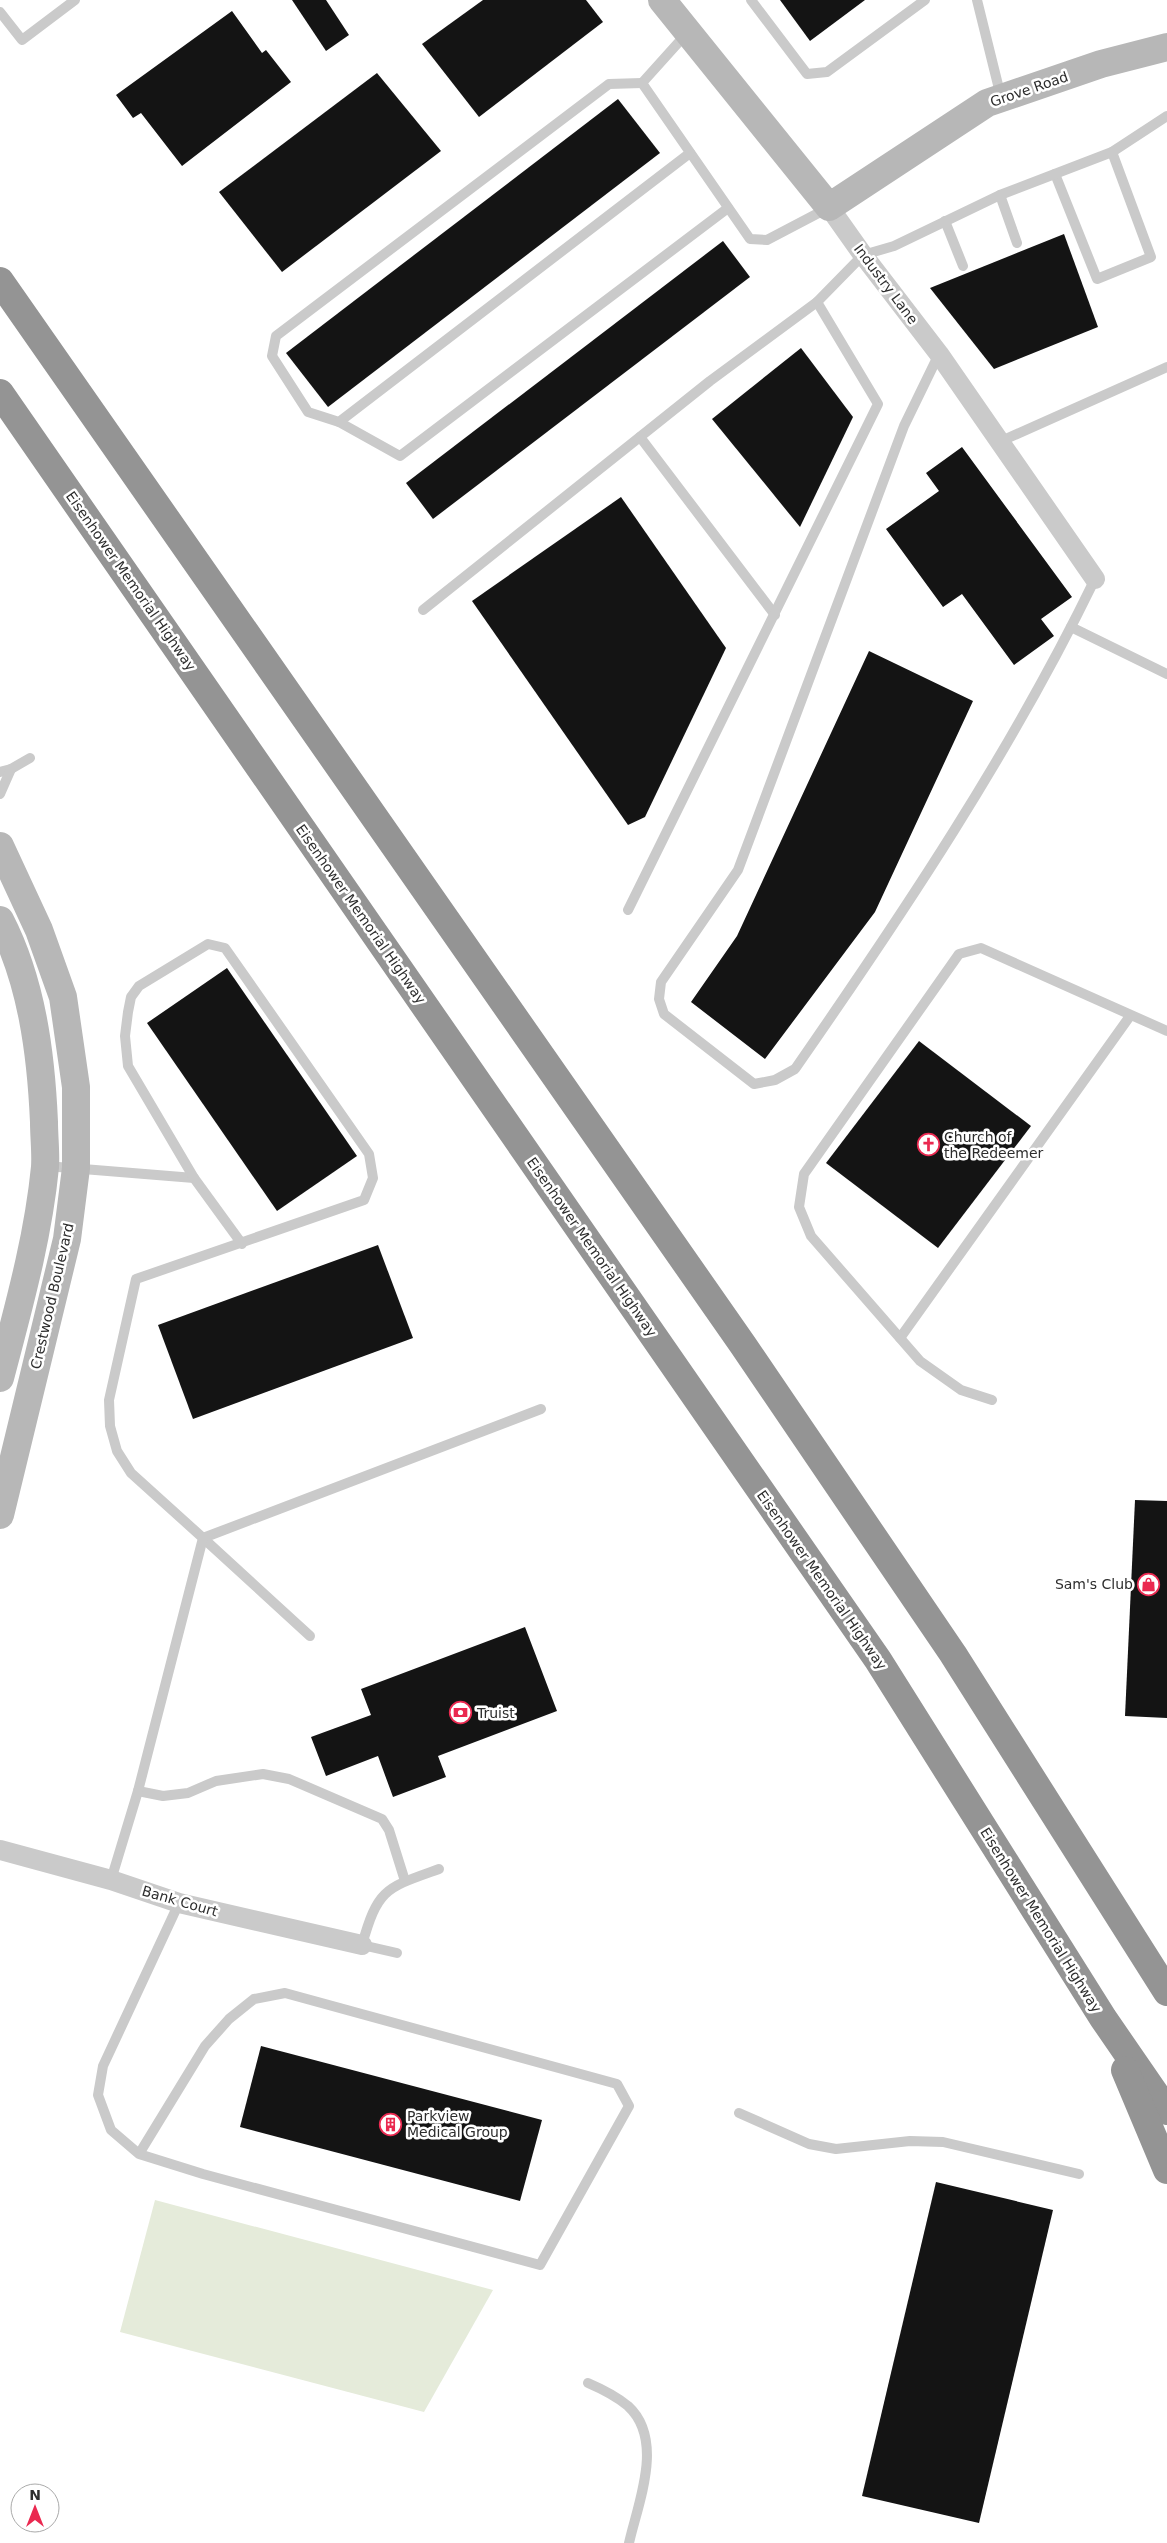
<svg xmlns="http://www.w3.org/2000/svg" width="1167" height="2543" viewBox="0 0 1167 2543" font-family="'DejaVu Sans',sans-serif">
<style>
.green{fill:#e5ebda}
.building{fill:#141414}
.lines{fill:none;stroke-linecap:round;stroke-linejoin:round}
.lane{stroke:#cacaca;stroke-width:10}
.street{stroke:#cacaca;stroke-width:20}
.secondary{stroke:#b7b7b7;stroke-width:28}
.highway{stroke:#949494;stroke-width:28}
.labels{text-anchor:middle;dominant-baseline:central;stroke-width:5;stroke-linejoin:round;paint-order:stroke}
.street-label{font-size:14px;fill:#2d2d2d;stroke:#fff}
.poi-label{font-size:14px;fill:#2d2d2d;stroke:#fff;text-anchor:start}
</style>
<rect width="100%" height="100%" fill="#fff"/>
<path class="green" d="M155,2200l338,90 -69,122 -304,-80z"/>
<g class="building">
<path d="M292,0h34l23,35 -23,16z"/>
<path d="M483,0h103l17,22 -124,95 -57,-73z"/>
<path d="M780,0h85l-55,41z"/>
<path d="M232,11l30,42 4,-3 25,32 -109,84 -41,-53 -8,5 -17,-23z"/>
<path d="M377,73l64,78 -159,121 -63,-80z"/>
<path d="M618,99l42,54 -332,254 -42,-54z"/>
<path d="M1064,234l34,93 -104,42 -64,-81z"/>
<path d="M723,241l27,36 -317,242 -27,-36z"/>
<path d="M801,348l52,69 -53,110 -88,-108z"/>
<path d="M962,447l110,150 -31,22 13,17 -40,29 -52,-71 -19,13 -57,-78 53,-38 -13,-18z"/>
<path d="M621,497l105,151 -81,169 -17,8 -156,-224z"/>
<path d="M869,651l104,50 -98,211 -110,147 -74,-57 46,-66z"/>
<path d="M227,968l130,188 -80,55 -130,-188z"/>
<path d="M919,1041l112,85 -93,122 -112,-85z"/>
<path d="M378,1245l35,93 -220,81 -35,-94z"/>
<path d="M1135,1500l32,1v217l-42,-2z"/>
<path d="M525,1627l32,84 -119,45 8,21 -53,20 -15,-41 -52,20 -15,-39 60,-22 -10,-26z"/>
<path d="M261,2046l281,74 -22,81 -280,-74z"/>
<path d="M936,2182l117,28 -74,313 -117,-27z"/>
</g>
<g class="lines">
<g class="lane">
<path d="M751,0l56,74 20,-2 98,-72"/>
<path d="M977,0l24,97"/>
<path d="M0,12l22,28 53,-40"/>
<path d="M687,33l-45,50 108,156 17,1 61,-32"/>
<path d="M642,83l-33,1 -333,252 -4,20 36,56 31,10 351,-269"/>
<path d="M1055,174l42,105 54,-22 -39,-105"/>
<path d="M1000,195l17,48"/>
<path d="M945,221l18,45"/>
<path d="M939,354l-35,72 -166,444 -77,112 -2,17 5,15 90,70 21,-4 20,-11c109,-157 216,-317 300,-490"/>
<path d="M339,422l61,34 328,-248"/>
<path d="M640,437l135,178"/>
<path d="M999,442l168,-75"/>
<path d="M423,610l287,-229 107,-79 46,-47 31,-9 106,-51 112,-43 55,-36"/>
<path d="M1071,627l96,47"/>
<path d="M0,772l11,-3 19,-11"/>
<path d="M0,794l11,-25"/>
<path d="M628,910l250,-506 -61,-102"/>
<path d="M46,1166l148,12"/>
<path d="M900,1338l230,-322"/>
<path d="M992,1400l-31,-10 -41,-29 -109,-125 -12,-29 5,-33 155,-220 22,-6 186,83"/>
<path d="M310,1636l-107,-98 338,-129"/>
<path d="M138,1791l25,5 25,-3 28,-12 47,-7 26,5 93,40 7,11 16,51"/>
<path d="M111,1880l27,-89 65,-253 -72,-65 -14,-22 -7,-25 -1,-26 27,-121 228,-79 9,-22 -4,-24 -144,-206 -17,-4 -69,42 -8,11 -3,15 -3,24 3,30 66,112 48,66"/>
<path d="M397,1953l-35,-8c16,-57 24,-57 77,-76"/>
<path d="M739,2113l70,31 27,5 74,-8 33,1 136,32"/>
<path d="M139,2154l66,-108 24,-27 25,-20 31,-6 332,91 12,22 -89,159 -337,-91 -64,-20 -28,-24 -13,-35 5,-29 76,-163"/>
<path d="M588,2383c14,6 28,13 40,23 37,34 10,97 1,137"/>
</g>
<g class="street">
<path d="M829,207l34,48 76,99 156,225"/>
<path d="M0,1850l111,30 68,23 183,42"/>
</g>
<g class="secondary">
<path d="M662,0l167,207 158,-104 114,-39 66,-17"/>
<path d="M0,846l39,84 24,67 13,90v81l-9,71 -67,276"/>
<path d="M0,920c32,62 41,134 44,202 0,15 2,31 1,45 -7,72 -27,142 -45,211"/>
</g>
<g class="highway">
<path d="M0,281l743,1064 210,309 214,338"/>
<path d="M0,393l878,1267 225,358 64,93"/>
<path d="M1125,2070l42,100"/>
</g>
</g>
<defs>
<symbol id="church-ring" viewBox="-11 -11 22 22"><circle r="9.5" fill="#fff" stroke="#ea2950" stroke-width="1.5"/><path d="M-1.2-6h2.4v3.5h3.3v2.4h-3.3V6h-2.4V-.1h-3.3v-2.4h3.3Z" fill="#ea2950"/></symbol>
<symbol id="shop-ring" viewBox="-11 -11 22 22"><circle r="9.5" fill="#fff" stroke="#ea2950" stroke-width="1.5"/><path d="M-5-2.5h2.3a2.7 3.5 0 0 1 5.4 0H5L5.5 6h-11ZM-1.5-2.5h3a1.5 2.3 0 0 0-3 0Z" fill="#ea2950"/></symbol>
<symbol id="bank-ring" viewBox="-11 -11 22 22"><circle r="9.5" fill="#fff" stroke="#ea2950" stroke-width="1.5"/><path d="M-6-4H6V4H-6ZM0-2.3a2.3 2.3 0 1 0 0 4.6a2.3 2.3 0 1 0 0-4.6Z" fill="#ea2950"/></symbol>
<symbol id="building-ring" viewBox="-11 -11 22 22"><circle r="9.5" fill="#fff" stroke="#ea2950" stroke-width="1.5"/><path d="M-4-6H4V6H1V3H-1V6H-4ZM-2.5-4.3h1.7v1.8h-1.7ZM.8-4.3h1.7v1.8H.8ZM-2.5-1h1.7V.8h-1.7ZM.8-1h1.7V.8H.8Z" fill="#ea2950"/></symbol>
</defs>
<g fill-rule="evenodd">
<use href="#church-ring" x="916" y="1132" width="25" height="25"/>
<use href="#shop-ring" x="1136" y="1572" width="25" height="25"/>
<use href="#bank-ring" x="448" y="1700" width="25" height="25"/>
<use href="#building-ring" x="378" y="2112" width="25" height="25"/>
</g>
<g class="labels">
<g class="street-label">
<text transform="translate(1029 89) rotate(-19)">Grove Road</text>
<text transform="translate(886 284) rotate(53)">Industry Lane</text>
<text transform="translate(131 581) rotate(55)">Eisenhower Memorial Highway</text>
<text transform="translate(361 914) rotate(55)">Eisenhower Memorial Highway</text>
<text transform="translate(592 1247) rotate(55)">Eisenhower Memorial Highway</text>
<text transform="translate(52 1296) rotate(-77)">Crestwood Boulevard</text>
<text transform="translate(822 1580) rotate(55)">Eisenhower Memorial Highway</text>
<text transform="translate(180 1901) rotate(16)">Bank Court</text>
<text transform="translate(1041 1920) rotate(58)">Eisenhower Memorial Highway</text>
</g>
<g class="poi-label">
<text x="944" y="1137">Church of<tspan x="944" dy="16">the Redeemer</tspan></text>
<text x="1133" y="1584" text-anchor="end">Sam's Club</text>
<text x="477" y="1713">Truist</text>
<text x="407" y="2116">Parkview<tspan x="407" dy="16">Medical Group</tspan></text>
</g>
</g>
<g transform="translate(35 2508)"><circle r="24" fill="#ffffff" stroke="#ababab"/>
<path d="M0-4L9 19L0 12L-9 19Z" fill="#ea2950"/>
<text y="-8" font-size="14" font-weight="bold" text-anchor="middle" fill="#2d2d2d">N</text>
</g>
</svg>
